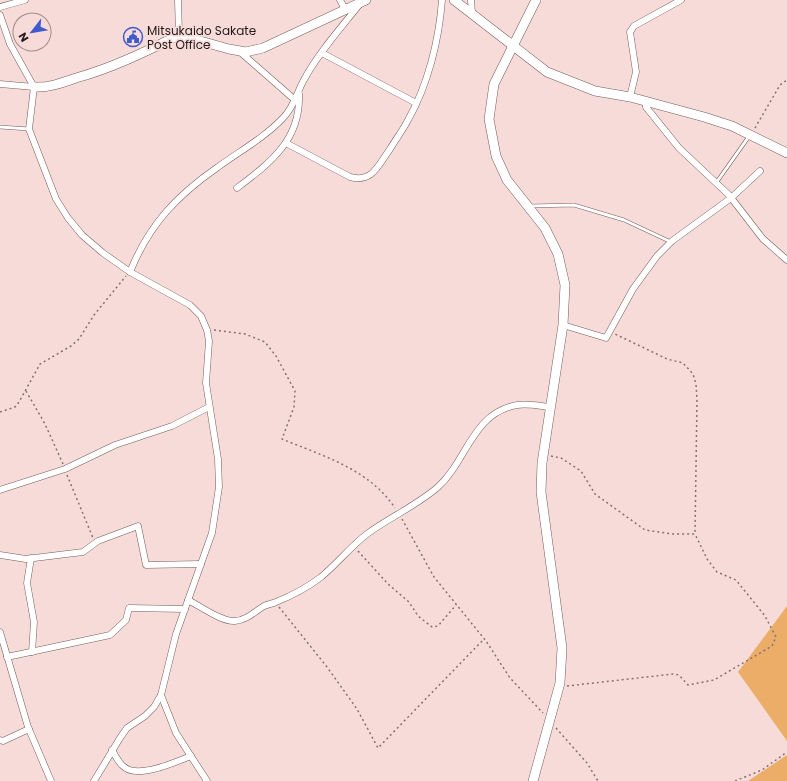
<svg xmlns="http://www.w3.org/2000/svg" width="787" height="781" viewBox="0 0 787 781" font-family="Poppins,sans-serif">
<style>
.green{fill:#ebad68}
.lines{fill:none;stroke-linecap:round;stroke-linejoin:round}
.lane-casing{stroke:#745d5b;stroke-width:4}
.street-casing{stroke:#745d5b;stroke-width:7}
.secondary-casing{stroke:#745d5b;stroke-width:10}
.path{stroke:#837271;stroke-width:1.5;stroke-dasharray:2 3;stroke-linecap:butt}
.lane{stroke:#fff;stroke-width:3}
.street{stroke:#fff;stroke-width:6}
.secondary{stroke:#fff;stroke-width:9}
.labels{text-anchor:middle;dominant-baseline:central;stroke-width:3.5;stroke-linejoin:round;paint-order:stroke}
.poi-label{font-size:12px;fill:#221918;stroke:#f6dbd9;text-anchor:start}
</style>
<rect width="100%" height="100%" fill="#f6dbd9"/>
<g class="green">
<path d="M787,606v135l-49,-69z"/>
<path d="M787,755v26h-39z"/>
</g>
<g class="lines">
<defs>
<g id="lane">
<path d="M0,127l29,2"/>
<path d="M716,183l34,-48"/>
<path d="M530,206l44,-1 50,15 47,22"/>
</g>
<g id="street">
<path d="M178,0l1,35"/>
<path d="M340,0l5,9"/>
<path d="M471,0l1,13"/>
<path d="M0,7l25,-7"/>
<path d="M0,15l10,29 24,43 -5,42 27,70 12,19 14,17 21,18 27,19 60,33 11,11 6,14 2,11 -3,42 12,76 1,28 -7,46 -36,101 -15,61 -7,12 -9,9 -18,12 -7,10 -26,43"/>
<path d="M239,51l56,49"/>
<path d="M322,53l94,50"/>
<path d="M0,84l34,3"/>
<path d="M630,97l6,-25 -6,-40 4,-6 47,-26"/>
<path d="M646,102v5l33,41 50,47 34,44 24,21"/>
<path d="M286,143l64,34c22,6 28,-11 40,-28 6,-10 13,-19 18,-29 20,-35 31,-80 34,-120"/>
<path d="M237,188c33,-25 64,-48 62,-94"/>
<path d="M130,272c19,-47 46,-76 88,-105 22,-16 46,-29 65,-49 12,-12 14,-27 22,-40 14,-26 36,-50 54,-73"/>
<path d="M563,325l43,13 27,-49 24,-33 15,-15 59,-43 29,-27"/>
<path d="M0,490l65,-21 50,-24 57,-19 37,-19"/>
<path d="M0,555l26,4 57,-7 15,-11 40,-15 8,39 55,-1"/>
<path d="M31,558l-4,25 7,39 -2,30"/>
<path d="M188,600c12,6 34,22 47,21 12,-1 19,-9 29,-15 4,-2 8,-2 12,-4 15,-6 32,-15 45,-25 16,-13 29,-30 46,-43 23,-17 49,-28 71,-47 29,-26 34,-74 79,-82 10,-2 23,1 33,2"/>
<path d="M0,632l28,95 23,54"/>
<path d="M7,657l103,-22 16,-15 3,-12 56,1"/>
<path d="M161,695l15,38 31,48"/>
<path d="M0,740l3,1 26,-12"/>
<path d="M112,750c3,5 6,12 11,16 14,14 52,-4 68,-10"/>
</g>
<g id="secondary">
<path d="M454,0l93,72 48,19 35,6 74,20 28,9 55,27"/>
<path d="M34,87c14,1 28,-4 42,-9 36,-10 69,-26 103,-43l50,14 17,3 17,-4 103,-48"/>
<path d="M533,781l27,-98 2,-35 -21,-156 1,-29 21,-138 2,-40 -7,-31 -13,-26 -38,-48 -11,-24 -7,-37 5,-35 42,-84"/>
</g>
</defs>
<use href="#lane" class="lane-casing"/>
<use href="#street" class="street-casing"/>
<use href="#secondary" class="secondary-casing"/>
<g class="path">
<path d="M755,128l25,-43 7,-5"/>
<path d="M214,330l31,4 20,8 11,14 19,35 -1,16 -12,32c41,17 87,30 113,69"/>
<path d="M26,391l19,33 18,40"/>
<path d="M0,412l15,-5 4,-5 21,-38 31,-18 8,-7 15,-24 32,-39"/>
<path d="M551,456l10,2 20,13 14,23 50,36 27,4h23l2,-134 -1,-16 -3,-10 -10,-11 -16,-4 -52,-25"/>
<path d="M67,475l26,63"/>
<path d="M402,519l32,58 52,64 24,37 33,35"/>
<path d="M358,551l30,33 21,18 9,14 14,11 6,-1 18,-21"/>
<path d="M279,607l48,60 30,42 21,39 106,-109"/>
<path d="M567,686l106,-12 6,1 9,10 26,-5 58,-34 4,-9 -11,-21 -29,-36 -19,-8 -10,-13 -12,-25"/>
<path d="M556,728l31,35 11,18"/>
<path d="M735,781l27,-11 25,-18"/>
</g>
<use href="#lane" class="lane"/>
<use href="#street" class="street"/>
<use href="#secondary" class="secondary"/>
</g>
<defs>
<symbol id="civic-ring" viewBox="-11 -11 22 22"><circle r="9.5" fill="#f6dbd9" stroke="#415acd" stroke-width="1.5"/><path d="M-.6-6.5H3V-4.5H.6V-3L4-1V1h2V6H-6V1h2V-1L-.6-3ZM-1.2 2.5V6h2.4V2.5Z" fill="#415acd"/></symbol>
</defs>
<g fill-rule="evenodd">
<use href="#civic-ring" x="122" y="26" width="22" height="22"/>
</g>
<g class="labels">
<g class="poi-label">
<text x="147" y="30">Mitsukaido Sakate<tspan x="147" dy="14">Post Office</tspan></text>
</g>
</g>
<g transform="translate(32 32) rotate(239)"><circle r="19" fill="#f6dbd9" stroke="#a18d8c"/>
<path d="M0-3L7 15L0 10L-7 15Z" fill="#415acd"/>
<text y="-6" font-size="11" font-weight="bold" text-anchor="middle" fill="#221918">N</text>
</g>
</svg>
